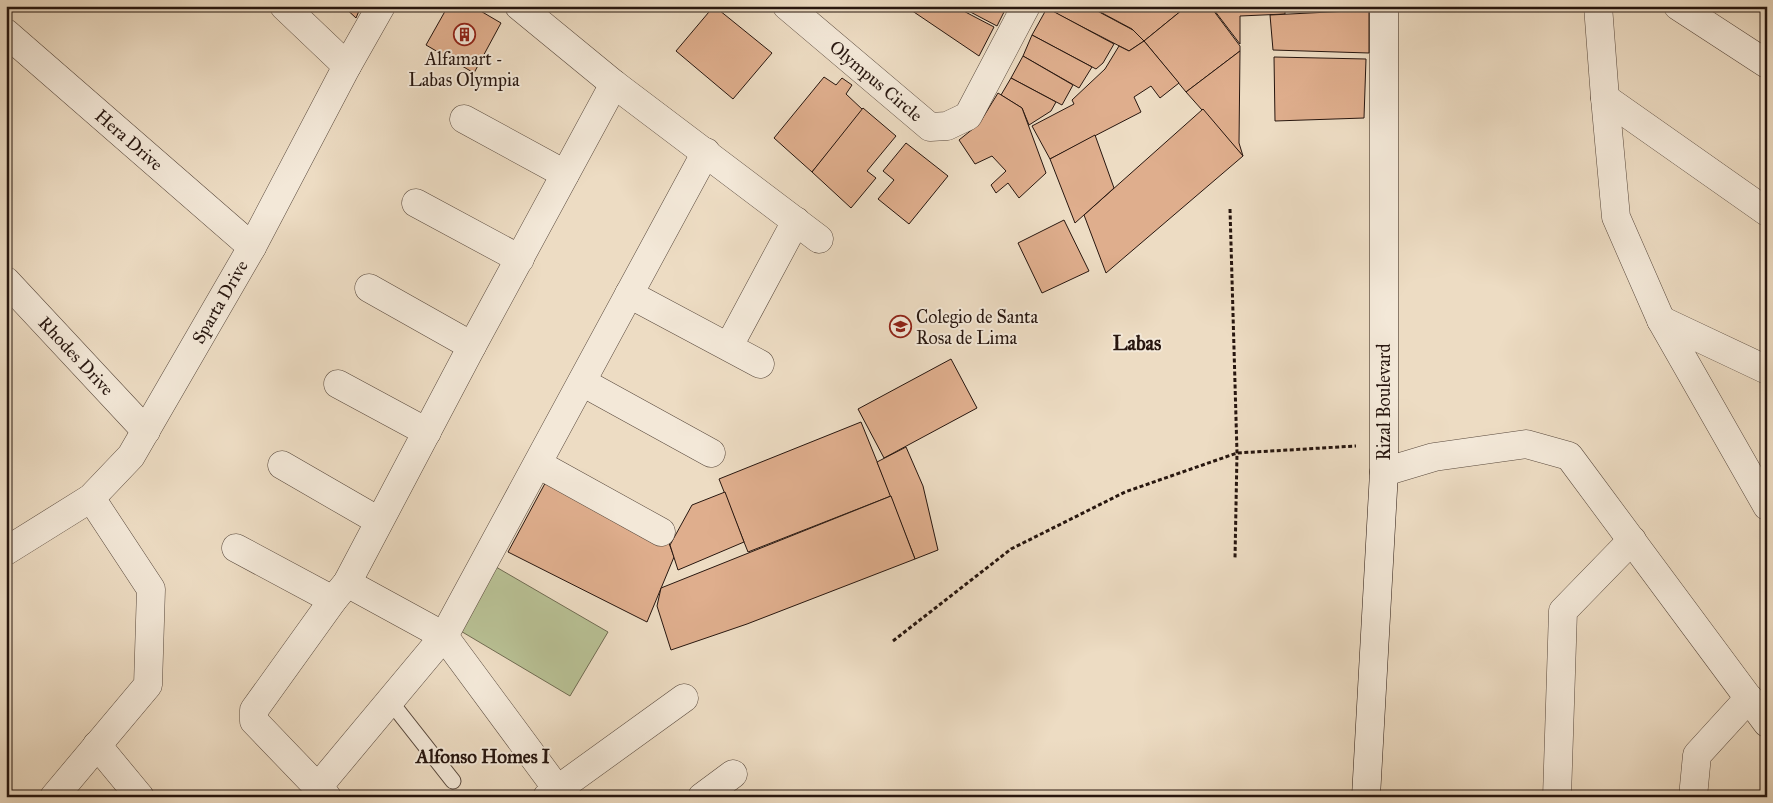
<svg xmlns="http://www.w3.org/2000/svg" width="1773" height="803" viewBox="0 0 1773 803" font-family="'IM FELL Great Primer',serif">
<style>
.green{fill:#b8c094;stroke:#706b52}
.building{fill:#dfae8d;stroke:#27160f}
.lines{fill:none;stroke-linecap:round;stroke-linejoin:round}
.lane-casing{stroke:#58483c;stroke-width:17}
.street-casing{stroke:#58483c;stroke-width:29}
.secondary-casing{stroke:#27160f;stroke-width:29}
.path{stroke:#27160f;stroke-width:3;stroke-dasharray:4 2.5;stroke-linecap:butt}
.lane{stroke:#f3e8d8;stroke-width:15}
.street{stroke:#f3e8d8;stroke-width:28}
.secondary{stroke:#f3e8d8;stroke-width:28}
.labels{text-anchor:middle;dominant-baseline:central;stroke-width:4;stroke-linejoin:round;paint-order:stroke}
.poi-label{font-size:18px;fill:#27160f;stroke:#f3e8d8}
.street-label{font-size:18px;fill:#27160f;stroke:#f3e8d8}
.neighbourhood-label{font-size:19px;font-weight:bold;fill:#27160f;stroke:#f3e8d8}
.quarter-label{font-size:20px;font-weight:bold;fill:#27160f;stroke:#f3e8d8}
</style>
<rect width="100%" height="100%" fill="#eddcc3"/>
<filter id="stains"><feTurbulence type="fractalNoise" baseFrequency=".004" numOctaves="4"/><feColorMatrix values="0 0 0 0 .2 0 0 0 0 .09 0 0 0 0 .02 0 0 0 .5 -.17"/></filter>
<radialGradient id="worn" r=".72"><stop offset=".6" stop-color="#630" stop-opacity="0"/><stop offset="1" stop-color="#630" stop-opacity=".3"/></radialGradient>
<path class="green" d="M496,567l112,65 -38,64 -111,-66z"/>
<g class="building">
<path d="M343,6h18l-5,12z"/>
<path d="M448,6h24l29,17 -27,50 -48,-28z"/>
<path d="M714,6l58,47 -39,46 -57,-48z"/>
<path d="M905,6h49l40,21 -15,29z"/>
<path d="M959,6h48l-10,20z"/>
<path d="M1088,6l45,24 11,11 -15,10 -85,-44z"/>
<path d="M1089,6h98l-43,35 -12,-12z"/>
<path d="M1187,6h23l30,40v5l-54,41 -42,-51z"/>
<path d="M1211,6h74v8l-45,2v28z"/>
<path d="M1047,8l67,36 -11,19 -7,6 -64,-34z"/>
<path d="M1369,10v43l-96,-3 -3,-35z"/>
<path d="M1032,35l60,32 -13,21 -56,-32z"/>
<path d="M1144,41l35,42 -19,15 -9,-12 -17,11 7,15 -91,47 -18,-33 42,-22 -2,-4 33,-31 14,-23 10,5z"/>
<path d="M1240,51l-1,92 4,13 -57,-64z"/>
<path d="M1023,56l50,29 -11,20 -51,-27z"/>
<path d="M1274,57l92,2 -2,59 -89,3z"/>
<path d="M824,77l12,8 6,-7 10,7 -6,9 17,16 -51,62 -38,-34z"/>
<path d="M1011,78l45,24 -5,9 -22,14 -7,-17 -21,-13z"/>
<path d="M998,93l24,15 24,65 -27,25 -11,-15 -12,10 -5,-8 15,-14 -14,-15 -17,8 -16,-24 20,-16z"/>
<path d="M863,108l33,28 -29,35 9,7 -25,30 -39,-36z"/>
<path d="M1203,109l40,47 -137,117 -22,-58z"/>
<path d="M1095,135l19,53 -39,35 -25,-64z"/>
<path d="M906,143l42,33 -39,48 -31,-25 16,-19 -11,-9z"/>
<path d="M1064,220l25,51 -47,22 -24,-50z"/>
<path d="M951,359l26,49 -93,50 -26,-49z"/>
<path d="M861,422l30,74 -143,56 -29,-73z"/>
<path d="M906,447l17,39 15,64 -23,9 -38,-97z"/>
<path d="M549,476l120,67 5,14 -27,65 -139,-70z"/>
<path d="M725,492l19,50 -66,28 -8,-25 22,-40z"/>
<path d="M891,496l24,63 -168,65 -76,26 -14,-44 4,-18z"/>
</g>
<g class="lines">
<defs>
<path id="lane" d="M390,701l63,80"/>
<g id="street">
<path d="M284,6l63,60"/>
<path d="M519,6l95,78 205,155"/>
<path d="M787,6l143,121 17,-1 21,-10 58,-110"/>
<path d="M1598,6l7,92 11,119 45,103 106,186"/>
<path d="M1678,6l89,58"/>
<path d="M6,33l246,214"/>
<path d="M1605,98l162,114"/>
<path d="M464,119l101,55"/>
<path d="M416,203l104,56"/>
<path d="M6,281l140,150"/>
<path d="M369,288l103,58"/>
<path d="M629,294l131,70"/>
<path d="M1661,320l106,50"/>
<path d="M729,346l67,-125"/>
<path d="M582,382l129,71"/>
<path d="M338,384l89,48"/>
<path d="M538,464l123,68"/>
<path d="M282,465l97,56"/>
<path d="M1384,472l50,-15 92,-13 43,12 198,267"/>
<path d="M236,548l97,52"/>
<path d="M6,551l85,-53 40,-42 121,-209 95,-181 34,-60"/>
<path d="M347,583l97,53 119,161"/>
<path d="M97,745l43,52"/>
<path d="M318,787l126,-151 262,-484"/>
<path d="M54,797l94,-112 3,-96 -60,-91"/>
<path d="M327,797l-73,-76v-11l79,-110 14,-17 125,-237 142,-262"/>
<path d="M547,797l137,-99"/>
<path d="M702,797l31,-23"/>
<path d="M1557,797l6,-186 69,-71"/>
<path d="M1693,797l4,-42 52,-57"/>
</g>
<path id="secondary" d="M1366,797l18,-325v-466"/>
</defs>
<use href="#lane" class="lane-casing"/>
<use href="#street" class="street-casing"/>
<use href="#secondary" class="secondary-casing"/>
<g class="path">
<path d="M1230,209l7,244 -2,105"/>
<path d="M893,641l118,-92 114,-57 112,-39 119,-7"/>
</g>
<use href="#lane" class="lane"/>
<use href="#street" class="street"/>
<use href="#secondary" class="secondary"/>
</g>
<defs>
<symbol id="building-ring" viewBox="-11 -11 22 22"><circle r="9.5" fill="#f3e8d8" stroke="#8f2418" stroke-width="1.5"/><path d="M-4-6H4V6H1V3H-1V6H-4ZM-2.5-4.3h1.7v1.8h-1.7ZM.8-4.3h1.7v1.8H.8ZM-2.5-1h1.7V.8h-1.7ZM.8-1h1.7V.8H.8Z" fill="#8f2418"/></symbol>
<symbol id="school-ring" viewBox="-11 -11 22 22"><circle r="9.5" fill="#f3e8d8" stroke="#8f2418" stroke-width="1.5"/><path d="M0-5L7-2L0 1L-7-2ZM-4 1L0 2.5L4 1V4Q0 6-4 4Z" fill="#8f2418"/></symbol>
</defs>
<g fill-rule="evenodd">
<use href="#building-ring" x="452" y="22" width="25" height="25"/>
<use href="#school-ring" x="888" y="314" width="25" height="25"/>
</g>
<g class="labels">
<g class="poi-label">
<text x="464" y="59">Alfamart -<tspan x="464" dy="21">Labas Olympia</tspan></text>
<text x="916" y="317" text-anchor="start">Colegio de Santa<tspan x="916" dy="21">Rosa de Lima</tspan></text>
</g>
<g class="street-label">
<text transform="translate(876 81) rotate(40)">Olympus Circle</text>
<text transform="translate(129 140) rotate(41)">Hera Drive</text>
<text transform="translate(220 302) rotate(-60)">Sparta Drive</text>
<text transform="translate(76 356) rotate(47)">Rhodes Drive</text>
<text transform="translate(1384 402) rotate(-90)">Rizal Boulevard</text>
</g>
<g class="neighbourhood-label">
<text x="483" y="756">Alfonso Homes I</text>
</g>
<g class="quarter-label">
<text x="1137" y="343">Labas</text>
</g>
</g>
<rect width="1773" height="803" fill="none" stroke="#eddcc3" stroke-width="25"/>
<rect x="8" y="8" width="1758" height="788" fill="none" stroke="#27160f" stroke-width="2.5"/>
<rect x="12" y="12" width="1748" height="778" fill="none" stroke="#27160f"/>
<rect width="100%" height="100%" filter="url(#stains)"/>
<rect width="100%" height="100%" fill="url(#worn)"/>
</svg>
